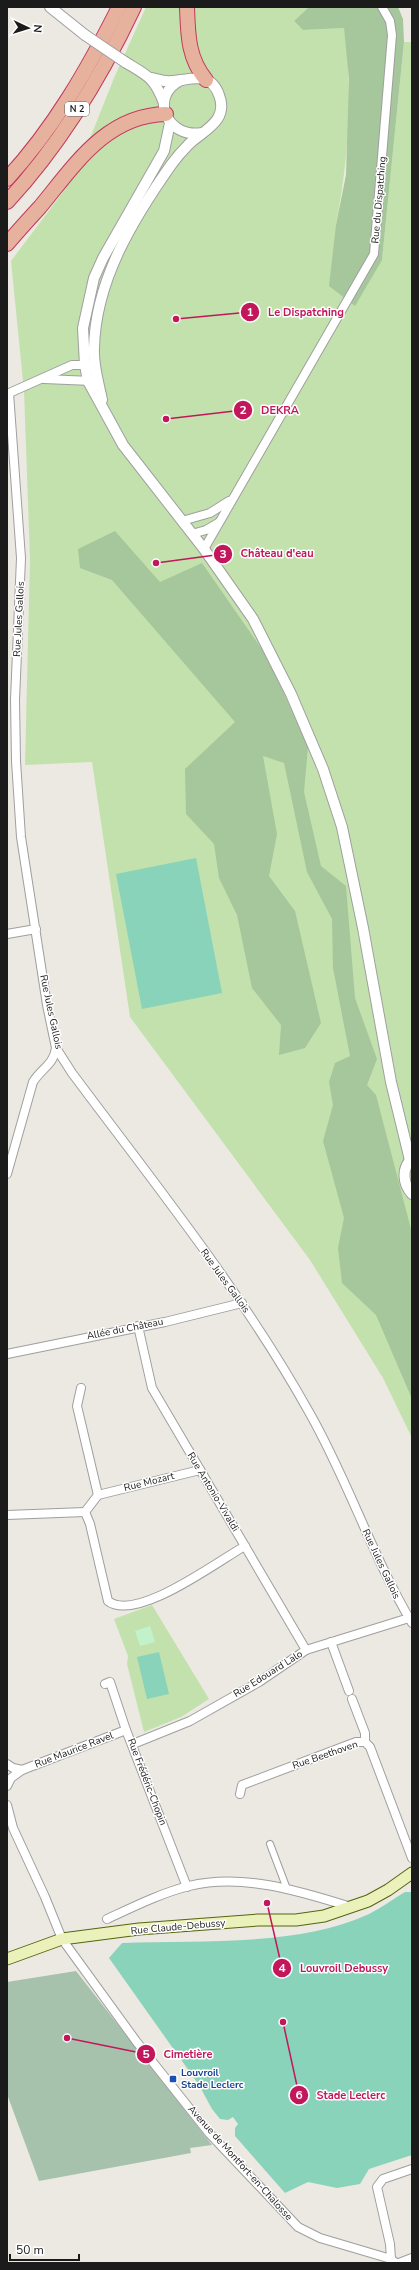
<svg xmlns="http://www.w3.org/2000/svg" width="419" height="2270" viewBox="0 0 419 2270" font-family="'Nunito Sans',sans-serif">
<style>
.grass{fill:#c3e1ad}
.forest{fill:#a5c79b}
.cemetery{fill:#a6c2ac}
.park{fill:#c2f2c9}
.pitch{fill:#88d3ba}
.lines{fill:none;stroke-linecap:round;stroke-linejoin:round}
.pedestrian-casing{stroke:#9f9f9f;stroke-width:8}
.minor-casing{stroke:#9f9f9f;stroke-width:10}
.tertiary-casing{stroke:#9f9f9f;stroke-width:12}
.secondary-casing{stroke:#566410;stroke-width:13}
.trunk-casing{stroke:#c2375e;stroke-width:16}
.pedestrian{stroke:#fff;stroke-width:6}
.minor{stroke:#fff;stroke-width:8}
.tertiary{stroke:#fff;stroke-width:10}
.secondary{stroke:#ebf1ba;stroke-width:11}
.trunk{stroke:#e6b29e;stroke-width:14}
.tertiary-bridge-casing{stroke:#9f9f9f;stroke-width:12;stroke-linecap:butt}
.tertiary-bridge{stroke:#fff;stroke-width:10}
.transit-dot{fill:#1a4fb4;stroke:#fff;stroke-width:1.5}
.labels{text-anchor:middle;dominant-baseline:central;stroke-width:3;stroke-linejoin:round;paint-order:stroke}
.shield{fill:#fff;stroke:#5f5f5f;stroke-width:1}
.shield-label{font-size:9px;font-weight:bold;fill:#1b1b1b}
.street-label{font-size:10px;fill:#1b1b1b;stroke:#fff}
.transit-label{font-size:10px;font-weight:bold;fill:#164399;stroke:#fff;text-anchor:start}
.leader{fill:none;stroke:#c2185b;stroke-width:1.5}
.callout-dot{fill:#c2185b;stroke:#fff;stroke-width:1.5}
.mark-label{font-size:12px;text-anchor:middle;font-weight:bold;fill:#fff}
.callout-label{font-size:11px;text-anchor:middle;font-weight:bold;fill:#c2185b;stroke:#fff;stroke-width:3;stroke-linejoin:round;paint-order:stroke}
</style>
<rect width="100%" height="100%" fill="#ece9e2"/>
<g class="grass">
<path d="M146,7h163l-15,14 9,9 41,-2c10,65 4,132 -8,197l46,35 22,-218h8v1396l-29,-60 -73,-118 -180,-243 -38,-255 -67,3 5,-206 -6,-168 -13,-130 64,-85 39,-98z"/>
<path d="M152,1605l57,94 -28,18 -37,15 -17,-68 1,-8 -14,-37z"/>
</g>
<g class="forest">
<path d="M309,7h89l5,12 1,23 -22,218 -27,46 -26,-20 7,-61 10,-50 3,-95 -5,-52 -41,2 -9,-9z"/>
<path d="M115,531l45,51 42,-19 66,95 40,89 -4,45 17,74 25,20 9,112 22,61 -10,26 9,10 36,138v166l-36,-84 -34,-32 -4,-35 6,-30 -21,-77 10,-36 -4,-23 6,-19 15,-7 -17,-88 -1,-49 -25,-47 -23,-109 -21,-7 14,78 -8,42 26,35 26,112 -16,25 -26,7 2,-30 -29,-37 -15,-73 -18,-37 -5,-34 -28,-30 -1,-45 50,-47 -123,-142 -32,-12 -2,-19z"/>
</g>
<path class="cemetery" d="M76,1971l136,174 -22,3 1,5 -152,28 -32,-87v-112z"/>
<path class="park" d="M150,1626l5,16 -15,4 -5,-15z"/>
<g class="pitch">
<path d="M196,858l26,135 -80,16 -26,-135z"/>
<path d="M159,1652l10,42 -22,5 -10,-42z"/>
<path d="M405,1892h7v263l-43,14 -9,15 -23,4 -29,-6 -23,11 -50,-57v-8l3,-4 -5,-7 -5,3 -8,-1 -8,-10 -13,-24 -90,-127 13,-15c78,-3 175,4 247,-29 12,-6 24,-15 36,-22z"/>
</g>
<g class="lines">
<defs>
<path id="pedestrian" d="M270,1844l17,45"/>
<g id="minor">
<path d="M44,379l48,2"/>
<path d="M9,393l12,165 -6,142 1,61 5,76 26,168 9,43 16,25c82,110 170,219 237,339 39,68 63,144 103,211"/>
<path d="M7,394l65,-29h18"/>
<path d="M182,521l28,-8 19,-12"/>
<path d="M192,534l14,-4 12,-7"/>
<path d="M204,549l170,-295 18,-219 -2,-14 -8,-14"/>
<path d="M7,934l29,-5"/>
<path d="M7,1174l26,-92c8,-13 21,-18 23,-34"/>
<path d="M138,1326l14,62 154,262"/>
<path d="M7,1354l158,-32 77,-19"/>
<path d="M81,1388l-4,18 21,89 -13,17"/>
<path d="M98,1495l102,-25"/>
<path d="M85,1512l5,12 18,77c28,22 110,-40 137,-55"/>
<path d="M7,1515l78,-3"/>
<path d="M331,1642l18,49"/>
<path d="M105,1684l5,-2 16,48 61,157"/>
<path d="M352,1699l13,34v9"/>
<path d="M133,1744l57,-23 69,-39 47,-32 103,-32"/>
<path d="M7,1764l6,4 9,2"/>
<path d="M7,1786l4,-8 11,-8 104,-40"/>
<path d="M240,1794l2,-9 114,-43h9l5,5 42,111"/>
<path d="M7,1805l6,23 32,69 17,42 74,102 73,92 89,94 22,11 71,21 5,4"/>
<path d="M107,1919c26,-12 54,-26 82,-33 54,-13 110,5 162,21"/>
<path d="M391,2259l-1,-15 -13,-57 6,-8 29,-10"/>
<path d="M399,2263l13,-5"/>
</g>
<g id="tertiary">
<path d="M50,7l35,28"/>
<path d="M125,62c23,14 29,15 39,41"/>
<path d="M181,80c-33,16 -14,59 21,53"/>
<path d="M170,123l-6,28 -61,107 -9,20 -11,50 2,37 3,16 35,64 81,104 49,70 38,75 32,75 19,58 21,101 28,154 19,78"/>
<path d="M102,400c-3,-16 -9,-34 -8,-51 1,-68 39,-130 77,-184 5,-7 12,-15 18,-21 15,-14 40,-23 30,-49 -10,-28 -34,-12 -53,-14 -4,0 -10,-2 -14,-3"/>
<path d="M412,1158c-11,11 -9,26 0,36"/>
</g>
<path id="secondary" d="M7,1959l55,-20 77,-10 119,-9h38l28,-4 44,-15 20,-11 24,-17"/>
<g id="trunk">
<path d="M187,7c1,28 1,51 19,73"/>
<path d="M7,179c47,-51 81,-110 112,-172"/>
<path d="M7,202c52,-56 94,-125 127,-195"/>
<path d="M7,244c11,-13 22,-25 33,-37 34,-41 66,-92 126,-93"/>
</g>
</defs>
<use href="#pedestrian" class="pedestrian-casing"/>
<use href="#minor" class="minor-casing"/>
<use href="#tertiary" class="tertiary-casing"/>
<use href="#secondary" class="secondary-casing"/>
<use href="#trunk" class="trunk-casing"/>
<use href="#pedestrian" class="pedestrian"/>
<use href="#minor" class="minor"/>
<use href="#tertiary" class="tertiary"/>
<use href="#secondary" class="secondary"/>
<use href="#trunk" class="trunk"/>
<defs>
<path id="tertiary-bridge" d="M85,35l40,27"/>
</defs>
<use href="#tertiary-bridge" class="tertiary-bridge-casing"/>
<use href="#tertiary-bridge" class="tertiary-bridge"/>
</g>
<rect class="transit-dot" x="169" y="2075" width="8" height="8" rx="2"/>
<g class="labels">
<rect class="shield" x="65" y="102" width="24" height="14" rx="3"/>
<g class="shield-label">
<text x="77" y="109">N 2</text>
</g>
<g class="street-label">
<text transform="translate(379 200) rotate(-85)">Rue du Dispatching</text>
<text transform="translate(19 619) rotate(-87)">Rue Jules Gallois</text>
<text transform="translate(51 1012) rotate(78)">Rue Jules Gallois</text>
<text transform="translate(225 1281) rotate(54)">Rue Jules Gallois</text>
<text transform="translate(125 1329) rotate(-11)">Allée du Château</text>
<text transform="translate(149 1482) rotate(-14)">Rue Mozart</text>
<text transform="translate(213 1492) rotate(59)">Rue Antonio-Vivaldi</text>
<text transform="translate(381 1564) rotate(65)">Rue Jules Gallois</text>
<text transform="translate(268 1674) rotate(-32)">Rue Edouard Lalo</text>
<text transform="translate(74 1750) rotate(-21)">Rue Maurice Ravel</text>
<text transform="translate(325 1755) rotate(-19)">Rue Beethoven</text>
<text transform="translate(147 1782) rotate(69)">Rue Frédéric-Chopin</text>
<text transform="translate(178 1927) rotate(-5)">Rue Claude-Debussy</text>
<text transform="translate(240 2163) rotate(48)">Avenue de Montfort-en-Chalosse</text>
</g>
<g class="transit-label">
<text x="181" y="2073">Louvroil<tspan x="181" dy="12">Stade Leclerc</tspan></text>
</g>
</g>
<path class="leader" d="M176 319L250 312M166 419L243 410M156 563L223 554M267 1903L282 1968M67 2038L146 2054M283 2022L299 2095"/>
<g class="callout-dot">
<circle cx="176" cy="319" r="4"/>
<circle cx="166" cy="419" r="4"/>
<circle cx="156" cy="563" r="4"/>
<circle cx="267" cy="1903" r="4"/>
<circle cx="67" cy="2038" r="4"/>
<circle cx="283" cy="2022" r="4"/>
<circle cx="250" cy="312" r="10"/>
<circle cx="243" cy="410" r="10"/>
<circle cx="223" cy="554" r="10"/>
<circle cx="282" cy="1968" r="10"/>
<circle cx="146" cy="2054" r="10"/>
<circle cx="299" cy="2095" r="10"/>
</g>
<g class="mark-label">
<text x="250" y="316">1</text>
<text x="243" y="414">2</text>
<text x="223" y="558">3</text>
<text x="282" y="1972">4</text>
<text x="146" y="2058">5</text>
<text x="299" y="2099">6</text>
</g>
<g class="callout-label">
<text x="306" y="316">Le Dispatching</text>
<text x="280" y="414">DEKRA</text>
<text x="277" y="557">Château d'eau</text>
<text x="344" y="1972">Louvroil Debussy</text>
<text x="188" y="2058">Cimetière</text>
<text x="351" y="2099">Stade Leclerc</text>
</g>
<rect width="419" height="2270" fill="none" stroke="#1b1b1b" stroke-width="16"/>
<g transform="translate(28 28) rotate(94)" stroke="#ffffff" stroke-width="3" paint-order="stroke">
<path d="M0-3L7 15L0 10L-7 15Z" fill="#1b1b1b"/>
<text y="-6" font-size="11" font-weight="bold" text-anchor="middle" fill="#1b1b1b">N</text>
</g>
<path d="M10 2254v6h69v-6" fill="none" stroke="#1b1b1b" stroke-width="2"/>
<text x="16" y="2254" font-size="12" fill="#1b1b1b" stroke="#ffffff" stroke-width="3" paint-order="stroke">50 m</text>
</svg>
